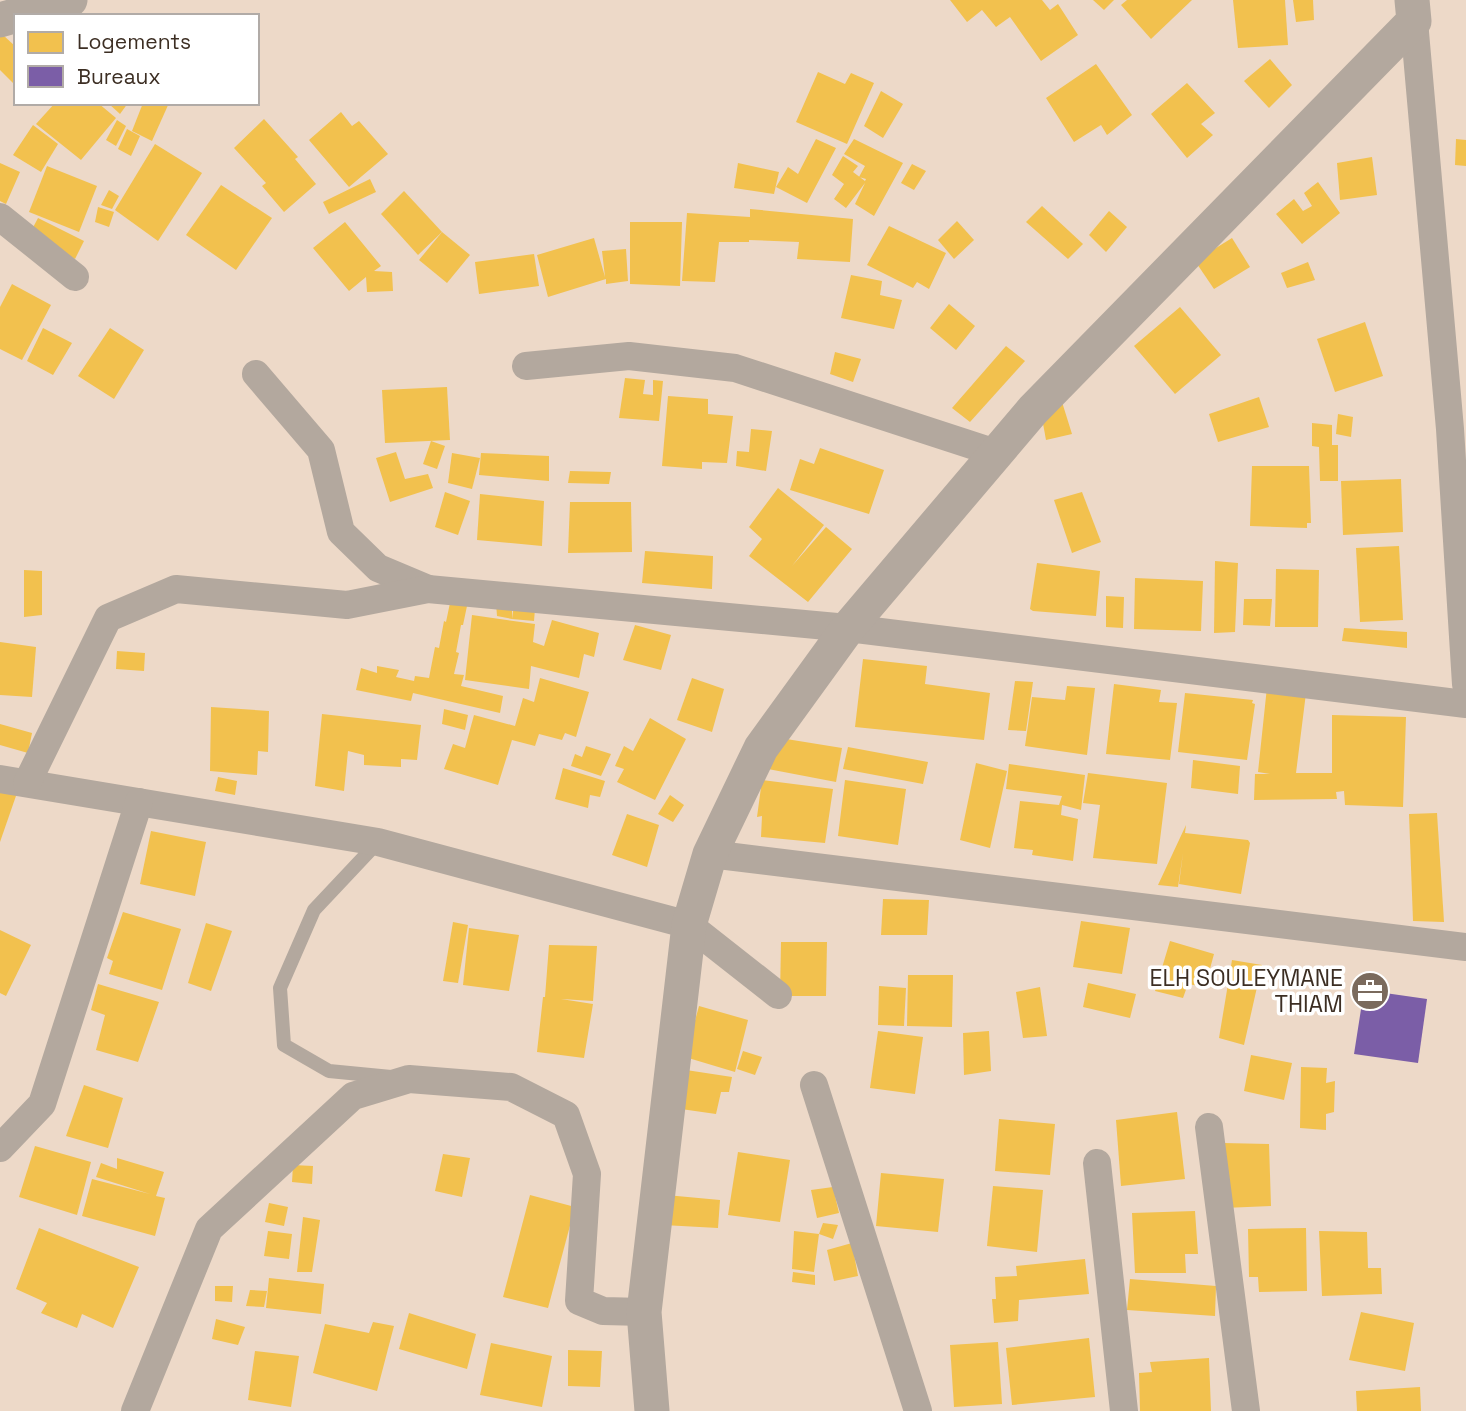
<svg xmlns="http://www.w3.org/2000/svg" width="1466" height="1411" viewBox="0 0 1466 1411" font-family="'Space Grotesk',sans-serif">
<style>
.homes{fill:#f2c14e}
.offices{fill:#7b5ea7}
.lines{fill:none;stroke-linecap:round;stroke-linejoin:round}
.service{stroke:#b3a89e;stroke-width:14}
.minor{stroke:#b3a89e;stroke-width:28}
.tertiary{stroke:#b3a89e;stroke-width:35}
.labels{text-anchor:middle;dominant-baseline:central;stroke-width:7;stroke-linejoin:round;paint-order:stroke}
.poi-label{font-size:23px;fill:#3c2e23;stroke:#fff;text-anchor:end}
</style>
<rect width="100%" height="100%" fill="#edd9c8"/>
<g class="homes">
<path d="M950,0h92l8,10 8,-6 20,31 -37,26 -31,-44 -14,10 -14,-17 -15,12z"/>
<path d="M1093,0h21l-10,10z"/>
<path d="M1127,0h65l-41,39 -30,-34z"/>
<path d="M1233,0h52l3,45 -50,3z"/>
<path d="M1293,0h20l1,20 -18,2z"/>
<path d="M3,35l13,12v39l-16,-16v-33z"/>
<path d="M1270,59l22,26 -23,23 -25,-27z"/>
<path d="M1096,64l36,51 -25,20 -6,-10 -27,17 -28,-44z"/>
<path d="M818,72l27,12 6,-11 23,10 -27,61 -51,-22z"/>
<path d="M1187,83l28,30 -14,11 12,11 -26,23 -36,-44z"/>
<path d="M881,91l22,13 -20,34 -19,-12z"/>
<path d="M55,103h43l18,15 -35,42 -45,-36z"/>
<path d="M108,103h20l-8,11z"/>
<path d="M143,103h26l-17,38 -20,-10z"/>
<path d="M341,112l11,14 7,-5 29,33 -39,33 -40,-47z"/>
<path d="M264,119l34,38 -3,2 21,25 -32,28 -22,-26 4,-3 -32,-35z"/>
<path d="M117,120l9,6 -10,20 -10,-6z"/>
<path d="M33,125l25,19 -17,28 -28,-17z"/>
<path d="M127,129l13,7 -9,20 -13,-7z"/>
<path d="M816,139l20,9 -29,55 -31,-16 12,-20 10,7z"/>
<path d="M854,139l49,24 -29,53 -19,-12 10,-21 -19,25 -12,-9 10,-15 -12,-9 11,-19 15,10 -5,6 12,9 1,-2 -7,-2 6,-11 -21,-12z"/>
<path d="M1456,139l10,1v26l-11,-1z"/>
<path d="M155,144l47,29 -44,68 -43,-31z"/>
<path d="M1372,157l5,38 -37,5 -3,-37z"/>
<path d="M0,163l20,9 -14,32 -6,-3z"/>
<path d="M738,163l41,9 -5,22 -40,-6z"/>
<path d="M912,164l14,7 -12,19 -13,-7z"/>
<path d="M47,166l50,20 -18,46 -50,-20z"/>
<path d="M370,179l6,13 -47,22 -6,-12z"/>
<path d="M1318,182l22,31 -38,31 -26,-30 18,-15 9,12 9,-5 -8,-13z"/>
<path d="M221,185l51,33 -36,52 -50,-35z"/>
<path d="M109,190l10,6 -7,13 -11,-4z"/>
<path d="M404,191l38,41 -24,23 -37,-41z"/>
<path d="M1042,206l41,38 -15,15 -42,-37z"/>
<path d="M98,207l16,5 -5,15 -14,-5z"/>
<path d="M750,209l103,10 -3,43 -53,-3 2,-17 -50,-2v2h-30l-4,40 -33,-1 5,-68 63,4z"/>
<path d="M1109,211l18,16 -21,25 -17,-17z"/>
<path d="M38,218l46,23 -9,18 -46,-24z"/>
<path d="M957,221l17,19 -20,19 -16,-19z"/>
<path d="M345,222l36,44 -7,5 18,1 1,19 -26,1 -1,-15 -17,14 -36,-43z"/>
<path d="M630,222h52l-2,64 -50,-2z"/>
<path d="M889,226l57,27 -17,36 -12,-7 -4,6 -46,-23z"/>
<path d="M442,232l28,23 -23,28 -28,-23z"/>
<path d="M594,238l11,39 -3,-26 24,-2 2,32 -22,3v-5l-58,18 -11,-42z"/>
<path d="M1232,238l18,29 -36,22 -19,-28z"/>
<path d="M534,254l5,32 -60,8 -4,-32z"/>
<path d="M1308,262l7,18 -28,8 -6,-15z"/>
<path d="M851,275l31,6 -2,14 22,5 -8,29 -53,-11z"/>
<path d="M12,284l39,21 -29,55 -22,-11v-42z"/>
<path d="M949,304l26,22 -19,24 -26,-22z"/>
<path d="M1180,307l41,48 -46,39 -41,-48z"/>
<path d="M1365,322l18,54 -48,16 -18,-53z"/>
<path d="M43,328l29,15 -19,32 -26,-14z"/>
<path d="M110,328l34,22 -30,49 -36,-23z"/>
<path d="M1006,346l19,15 -55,61 -18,-14z"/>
<path d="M835,352l26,7 -8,23 -23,-8z"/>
<path d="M625,378l20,2 -2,14 10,1v-15l10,1 -4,40 -40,-3z"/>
<path d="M447,387l3,53 -65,3 -3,-53z"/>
<path d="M668,396l40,3v15l25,2 -6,47 -25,-1v7l-40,-3z"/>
<path d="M1259,397l10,30 -51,15 -9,-28z"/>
<path d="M1062,402l10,32 -26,6 -6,-33z"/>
<path d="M1338,414l15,3 -2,20 -15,-3z"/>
<path d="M1312,423l20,2v20h6v36h-18l-1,-34 -7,-1z"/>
<path d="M751,429l21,2 -6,40 -30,-5 1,-15 12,1z"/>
<path d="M431,441l14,5 -8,23 -14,-5z"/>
<path d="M820,448l64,22 -15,44 -79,-24 10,-31 14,5z"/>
<path d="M396,452l9,27 23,-5 5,14 -43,14 -14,-44z"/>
<path d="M452,453l28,5 -8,31 -24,-6z"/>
<path d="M481,453l68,3v25l-70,-6z"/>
<path d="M1252,466h57l2,57h-4v5l-57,-2z"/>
<path d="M570,471l41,1 -2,12 -41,-1z"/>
<path d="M1401,479l2,53 -60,3 -2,-54z"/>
<path d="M778,488l46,37 -32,41 34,-39 26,22 -44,53 -59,-46 13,-17 -13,-12z"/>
<path d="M445,492l25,9 -12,34 -23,-8z"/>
<path d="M1082,492l19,50 -29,11 -18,-53z"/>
<path d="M480,494l64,7 -2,45 -65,-6z"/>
<path d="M570,502h61l1,50 -64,1z"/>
<path d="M1399,546l4,74 -43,2 -4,-74z"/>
<path d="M645,551l68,5 -1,33 -70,-6z"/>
<path d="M1215,561l23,2 -3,69 -21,1z"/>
<path d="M1037,563l63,8 -4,45 -63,-5 -3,-2z"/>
<path d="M1276,569l43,1 -1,57h-43z"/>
<path d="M24,570l18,1v44l-18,2z"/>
<path d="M1135,578l68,3 -2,50 -67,-2z"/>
<path d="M1106,596l18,1 -1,31 -17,-1z"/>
<path d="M1244,599h28l-2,27 -27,-1z"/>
<path d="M450,603l17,3 -4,19h-2l-5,27 3,1 -5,21 10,1 -3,11 42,10 -3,17 -87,-20 -2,8 -55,-11 5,-22 16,5v-7l22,4 -3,7 18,4 1,-5 14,2 6,-31 4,1 5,-27 2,1z"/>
<path d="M496,603h16v16l2,-15 21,5 -1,12 -22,-2 -15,-3z"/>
<path d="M472,615l63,9 -2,18 11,4 8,-26 47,13 -5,24 -10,-3 -5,24 -48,-12 -2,23 -64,-9z"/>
<path d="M635,625l36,10 -10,35 -38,-10z"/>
<path d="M1344,628l63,4v16l-65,-7z"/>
<path d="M0,642l36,5 -4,50 -32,-2z"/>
<path d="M117,651l28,2 -1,18 -28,-2z"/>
<path d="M863,659l64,7 -2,18 65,9 -6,47 -129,-13z"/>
<path d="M540,678l49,14 -13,45 -11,-4 -3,7 -23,-6 -4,12 -23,-6 -14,45 -54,-16 9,-25 12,4 9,-33 41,11 8,-28 11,4z"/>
<path d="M692,678l32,11 -12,43 -35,-12z"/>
<path d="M1015,681l18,1 -7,49 -18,-1z"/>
<path d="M1114,684l47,6 -2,12 18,1 -7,57 -64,-6z"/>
<path d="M1067,686l28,2 -8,67 -62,-9 7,-49 33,3z"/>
<path d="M1267,687l39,6 -10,80h36v-58l74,2 -3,90 -58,-2 -1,-14 -8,1 1,7 -83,1 1,-26h15l-12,-2z"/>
<path d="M1185,693l68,7 -1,3 3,1 -8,56 -69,-8z"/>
<path d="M211,707l58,4 -1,41 -10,-1 -1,24 -47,-4z"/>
<path d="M444,709l24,6 -3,15 -23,-6z"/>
<path d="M322,714l99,11 -4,35 -16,-1v8l-37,-2v-10l-16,-4 -4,40 -29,-5z"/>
<path d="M650,718l36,21 -31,61 -38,-18 7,-13 -9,-3 9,-20 9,5z"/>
<path d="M0,724l32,9 -4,20 -28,-8z"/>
<path d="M774,737l68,11 -6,34 -68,-13z"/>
<path d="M586,746l25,8 -10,22 -30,-10 4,-12 7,3z"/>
<path d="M848,747l80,15 -5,22 -80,-15z"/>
<path d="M1193,760l47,6 -2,28 -47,-6z"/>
<path d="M976,763l31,8 -17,77 -30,-8z"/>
<path d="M1009,764l76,11 -4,35 -19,-5 -1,10 17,4 -5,42 -41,-6 1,-5 -19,-2 6,-47 39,4 3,-9 -56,-7z"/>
<path d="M563,768l42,13 -5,16 -10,-2 -2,13 -33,-9z"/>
<path d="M1088,773l79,10 -10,81 -64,-6 7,-53 -17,-2z"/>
<path d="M218,777l19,4 -2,14 -20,-4z"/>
<path d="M762,780l71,9 -8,54 -64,-6 1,-21 -5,1z"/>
<path d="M845,780l61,9 -8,56 -60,-9z"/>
<path d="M0,789l17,4 -17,49z"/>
<path d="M670,795l14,10 -11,17 -15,-8z"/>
<path d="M1437,813l7,109 -31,-1 -4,-107z"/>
<path d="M627,814l32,11 -12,42 -35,-12z"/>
<path d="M1186,825l-1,8 63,7 2,3 -9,51 -62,-10 4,-31 -5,34 -20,-2z"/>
<path d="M151,831l55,11 -11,54 -55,-12z"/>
<path d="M883,899l46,1 -2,35h-46z"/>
<path d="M123,912l58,17 -19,61 -53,-16 4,-13 -6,-3z"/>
<path d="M1081,921l49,7 -8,46 -49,-7z"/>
<path d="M453,922l15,3 -10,58 -15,-2z"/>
<path d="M206,923l26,8 -21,60 -23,-8z"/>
<path d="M469,928l50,7 -10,56 -46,-6z"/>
<path d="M0,930l31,15 -25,51 -6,-3z"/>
<path d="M1170,941l44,13 -9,33 -17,-3 -5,14 -28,-7z"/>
<path d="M781,942h46l-1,54h-46z"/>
<path d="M549,945l48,1 -4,55 -32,-2 32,5 -9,54 -47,-6 6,-55h2z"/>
<path d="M1232,960l30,5 -18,80 -25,-7z"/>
<path d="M908,975h45l-1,52 -45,-1z"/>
<path d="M1088,983l48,11 -6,24 -47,-11z"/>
<path d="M98,984l61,18 -21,60 -42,-12 9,-35 -14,-5z"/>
<path d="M879,986l27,2 -2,38 -26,-1z"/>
<path d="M1040,987l7,49 -24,2 -7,-46z"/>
<path d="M699,1006l49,14 -13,52 -50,-15z"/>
<path d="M878,1031l45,6 -8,57 -45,-6z"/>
<path d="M989,1031l2,40 -27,4 -1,-42z"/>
<path d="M743,1051l19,6 -7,18 -18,-6z"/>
<path d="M1251,1055l41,8 -8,37 -40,-9z"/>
<path d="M1301,1067l26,1 -1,15 9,-2 -1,31 -8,2v16l-26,-2z"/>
<path d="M673,1068l59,9 -3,15h-8l-5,22 -49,-7z"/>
<path d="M84,1085l39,13 -15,50 -42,-12z"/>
<path d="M1177,1112l8,67 -64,7 -5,-66z"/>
<path d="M999,1119l56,5 -5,51 -55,-4z"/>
<path d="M1223,1143l46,1 2,62 -47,2z"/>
<path d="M35,1146l56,16 -14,53 -58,-18z"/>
<path d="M738,1152l52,8 -10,62 -52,-7z"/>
<path d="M443,1154l27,4 -8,39 -27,-6z"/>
<path d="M117,1158l47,14 -8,24 9,2 -10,38 -73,-20 10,-37 58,15 -54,-17 5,-14 16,6z"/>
<path d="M293,1165l20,1 -1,18 -20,-2z"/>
<path d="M881,1173l63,6 -6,53 -62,-6z"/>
<path d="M993,1186l50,4 -6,62 -50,-6z"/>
<path d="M833,1187l6,26 -22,5 -6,-28z"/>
<path d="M530,1195l45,12 -27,101 -45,-11z"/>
<path d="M666,1195l54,5 -2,28 -55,-3z"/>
<path d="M269,1203l19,4 -4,19 -19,-4z"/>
<path d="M1195,1211l3,43h-13l1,19h-51l-3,-60z"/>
<path d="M303,1217l17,3 -8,52h-15z"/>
<path d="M823,1223l15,2 -5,14 -14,-5 -5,38 -22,-3 2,-38 25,3z"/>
<path d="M39,1228l100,39 -26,61 -31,-14 -5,14 -36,-15 6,-10 -31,-14z"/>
<path d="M1306,1228l1,63 -48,1 -1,-15h-9l-1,-48z"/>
<path d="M268,1231l24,3 -3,25 -25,-3z"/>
<path d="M1319,1231l48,1 1,36h13l1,26 -60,2z"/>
<path d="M852,1243l6,33 -24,5 -7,-31z"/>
<path d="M1085,1259l4,35 -70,6 -1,21 -24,2 -2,-24h4l-1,-22 22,-1 -1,-10z"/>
<path d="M793,1272l22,3v10l-23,-3z"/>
<path d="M269,1278l55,6 -3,30 -55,-6z"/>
<path d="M1130,1279l86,7 -1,30 -88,-6z"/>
<path d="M215,1286h18l-1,16 -17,-1z"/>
<path d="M250,1290l17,1 -3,16 -18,-1z"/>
<path d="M1361,1312l53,11 -9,48 -56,-11z"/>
<path d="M409,1313l67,21 -9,35 -68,-20z"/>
<path d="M216,1319l29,8 -7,18 -26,-6z"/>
<path d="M373,1322l21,4 -17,65 -64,-18 12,-49 44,9z"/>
<path d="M1089,1338l6,59 -83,8 -6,-57z"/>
<path d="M998,1342l4,62 -48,3 -4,-62z"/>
<path d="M491,1343l61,13 -10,51 -62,-12z"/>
<path d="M568,1350l34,1 -2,36 -32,-1z"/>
<path d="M255,1351l44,5 -8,51 -43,-7z"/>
<path d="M1209,1358l2,53h-71l-1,-38 13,-1 -2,-10z"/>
<path d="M1420,1387l1,24h-64l-1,-20z"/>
</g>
<path class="offices" d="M1364,990l63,9 -9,64 -64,-9z"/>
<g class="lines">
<path class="service" d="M378,842l-64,68 -34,78 4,57 45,26 62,6"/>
<g class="minor">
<path d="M1414,21l36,408 16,255"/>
<path d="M0,217l75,60"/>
<path d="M526,366l103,-10 106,12 261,85"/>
<path d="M256,374l65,76 20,82 37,36 50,21"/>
<path d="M0,779l378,63 311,83 89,70"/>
<path d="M27,783l81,-165 68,-29 171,16 81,-16 420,39 618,76"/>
<path d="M710,854l756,93"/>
<path d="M814,1085l104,326"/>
<path d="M1209,1127l37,284"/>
<path d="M0,1148l42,-44 97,-302"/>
<path d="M1097,1163l27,248"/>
<path d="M135,1411l74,-182 144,-133 56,-17 102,8 55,28 21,59 -8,127 24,10 41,1"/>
</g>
<g class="tertiary">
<path d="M0,20l70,-20"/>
<path d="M652,1411l-8,-99 45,-387 21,-71 51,-106 87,-120 185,-218 381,-389 -2,-21"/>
</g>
</g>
<defs>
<symbol id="office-disc" viewBox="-11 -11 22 22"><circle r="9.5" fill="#7a6a5d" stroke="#fff"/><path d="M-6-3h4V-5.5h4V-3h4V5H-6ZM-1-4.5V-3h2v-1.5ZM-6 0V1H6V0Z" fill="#fff"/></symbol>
</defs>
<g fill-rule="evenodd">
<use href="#office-disc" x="1348" y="969" width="44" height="44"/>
</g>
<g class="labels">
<g class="poi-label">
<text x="1343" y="978">ELH SOULEYMANE<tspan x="1343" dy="26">THIAM</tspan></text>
</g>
</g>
<rect x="14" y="14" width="245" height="91" fill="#ffffff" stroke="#b1aba7" stroke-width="2"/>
<rect x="28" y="32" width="35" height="21" fill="#f2c14e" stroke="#b1aba7" stroke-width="2"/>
<text x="77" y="49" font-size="21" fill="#3c2e23">Logements</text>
<rect x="28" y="66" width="35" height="21" fill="#7b5ea7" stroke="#b1aba7" stroke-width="2"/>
<text x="77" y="84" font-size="21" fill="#3c2e23">Bureaux</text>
</svg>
